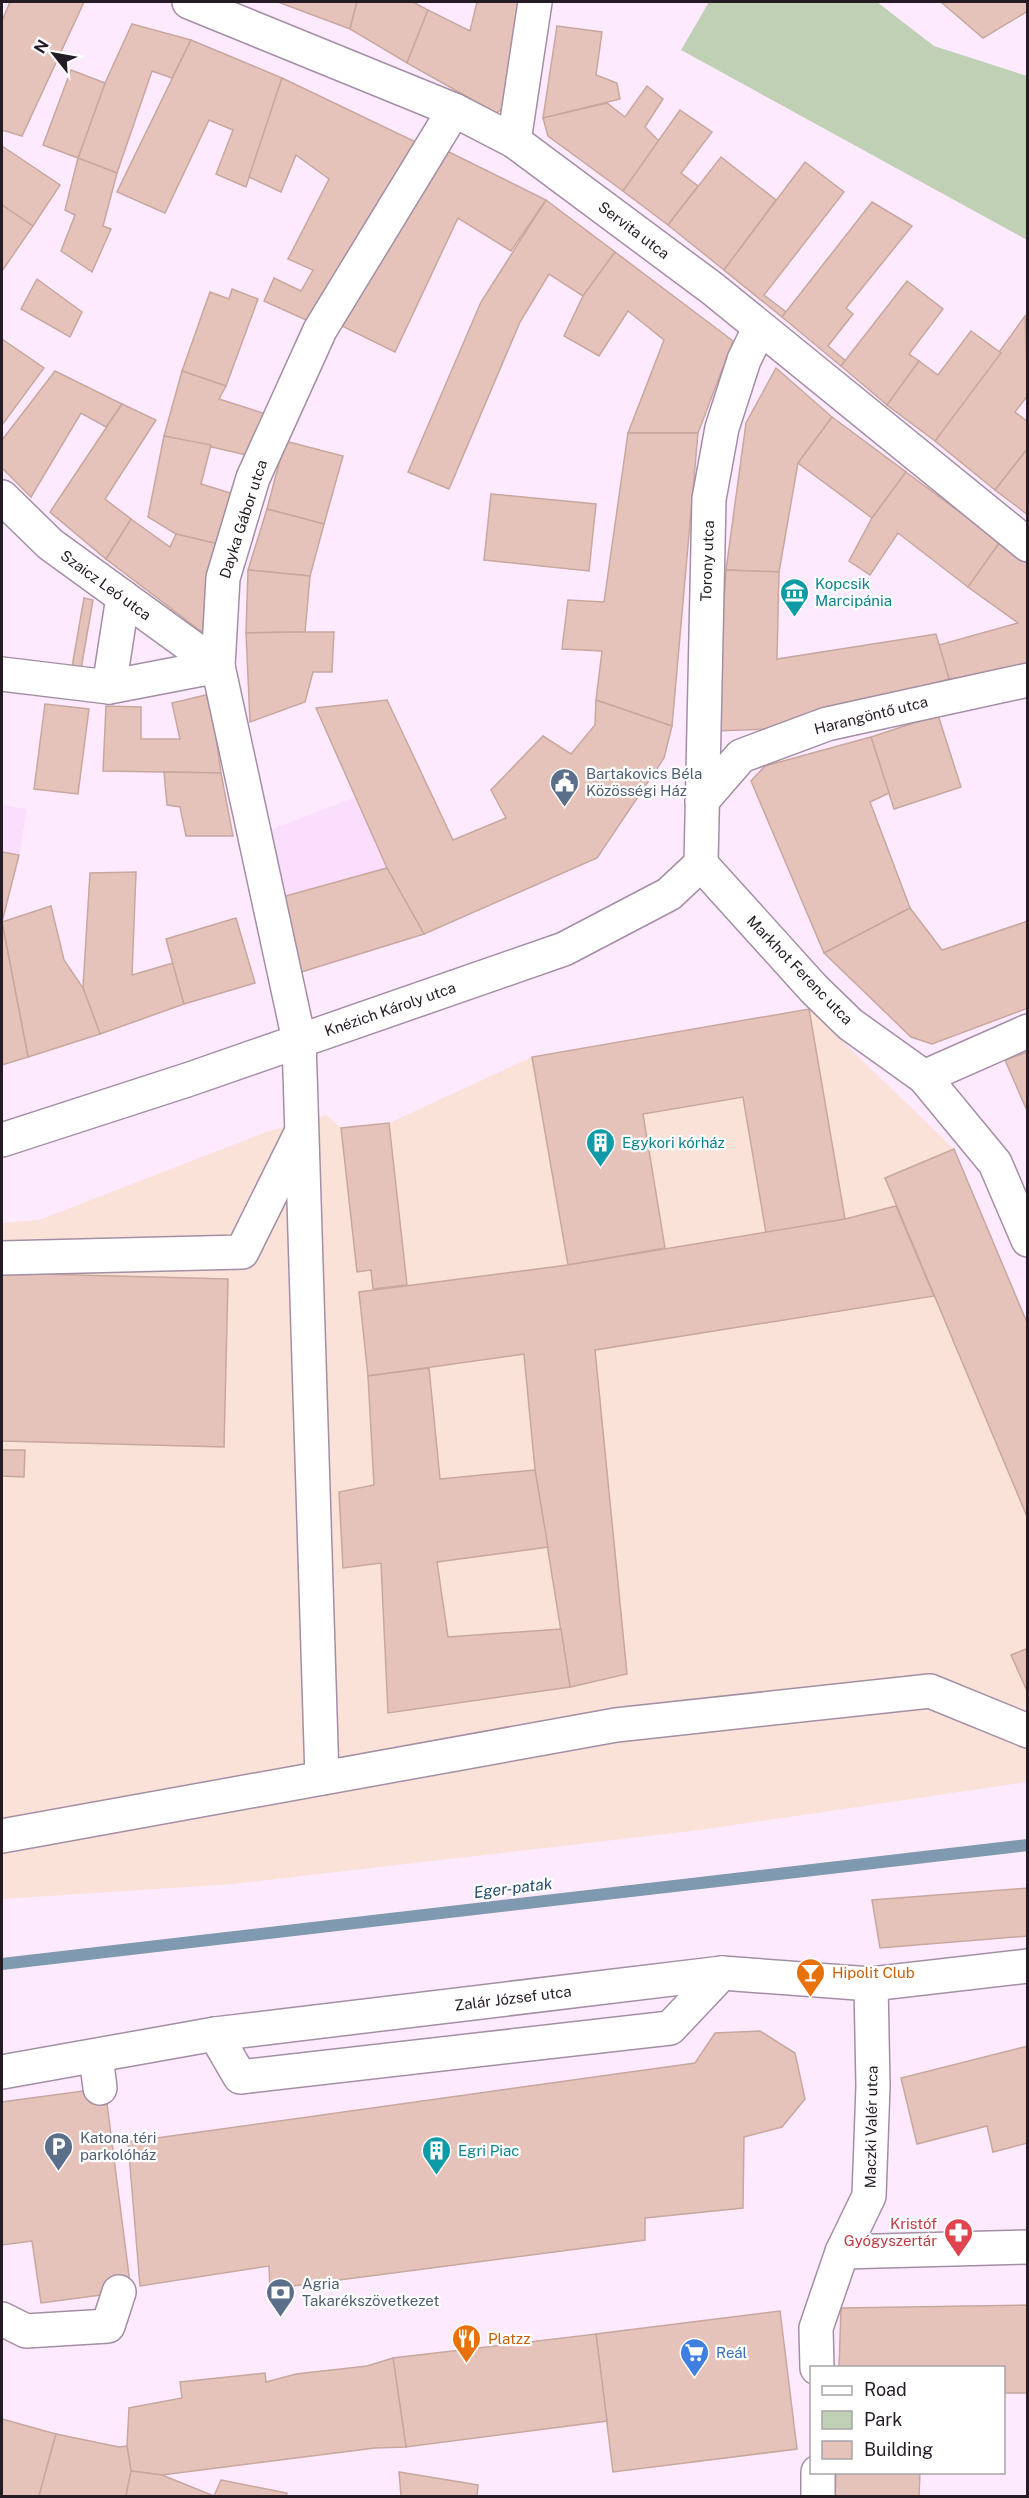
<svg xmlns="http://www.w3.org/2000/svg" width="1029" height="2498" viewBox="0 0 1029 2498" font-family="'Public Sans',sans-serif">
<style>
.built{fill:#fbdefd}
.medical{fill:#fae2d8}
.green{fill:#c0d0b4}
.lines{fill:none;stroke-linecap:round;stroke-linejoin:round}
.stream{stroke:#7f99b0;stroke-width:12}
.building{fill:#e6c3ba;stroke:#c8a79e;stroke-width:1.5}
.minor-casing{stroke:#a48ea5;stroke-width:36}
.minor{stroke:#fff;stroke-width:33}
.labels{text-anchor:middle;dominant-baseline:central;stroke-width:4.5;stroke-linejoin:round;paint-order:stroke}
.street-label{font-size:15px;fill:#241b24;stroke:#fff}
.culture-label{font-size:15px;fill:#0d838f;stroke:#fff;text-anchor:start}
.service-label{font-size:15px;fill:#4e5e75;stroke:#fff;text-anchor:start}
.food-label{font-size:15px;fill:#c56008;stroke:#fff;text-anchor:start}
.health-label{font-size:15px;fill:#be3a42;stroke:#fff;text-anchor:end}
.shop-label{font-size:15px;fill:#366cbe;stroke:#fff;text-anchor:start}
.water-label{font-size:16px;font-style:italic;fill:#234e70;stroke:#fff}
</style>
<rect width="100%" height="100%" fill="#feeafe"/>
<g class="built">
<path d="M356,797l31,71 -105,29 -15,-66z"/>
<path d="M2,805l25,4 -8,46 -17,-3z"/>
</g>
<path class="medical" d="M809,1009l145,140 73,176v457l-327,48 -467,54 -231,15v-676l37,-3 227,-88 60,-17 15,13 48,-5 143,-66z"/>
<path class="green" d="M709,2h168l57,44 93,30v164l-346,-190z"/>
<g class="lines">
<path class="stream" d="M2,1964l1026,-119"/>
</g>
<g class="building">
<path d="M10,2h74l-62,134 -20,-6v-109z"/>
<path d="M278,2h79l-7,27z"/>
<path d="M357,2h56l15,8 -21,53 -57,-34z"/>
<path d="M477,2h49l-15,101 -15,10 -89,-50 21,-53 42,21z"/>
<path d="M941,2h87v9l-45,27z"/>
<path d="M132,24l59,16 -19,38 -20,-7 -35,102 -39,-15 27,-75z"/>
<path d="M557,26l45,6 -6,43 21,8 3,16 -77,19z"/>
<path d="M191,40l91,38 -36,109 -30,-13 17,-44 -24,-10 -44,93 -48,-21z"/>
<path d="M71,70l34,13 -27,75 -35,-13z"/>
<path d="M282,78l138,66 -107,179 -49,-22 10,-23 27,13 12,-21 -25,-11 41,-80 -33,-24 -15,37 -32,-15z"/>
<path d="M647,86l16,13 -18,28 14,14 -36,50 -75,-55 -5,-18 64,-15 18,14z"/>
<path d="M680,110l32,22 -31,41 17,13 -30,39 -45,-34z"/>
<path d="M2,146l58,39 -27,41 -31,-21z"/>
<path d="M445,150l101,50 -35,51 -53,-33 -63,134 -53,-26z"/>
<path d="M721,157l55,43 -52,70 -56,-45z"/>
<path d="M78,158l39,15 -14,53 8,3 -19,43 -31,-21 14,-36 -10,-5z"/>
<path d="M805,162l39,30 -80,103 22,17 -4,5 -58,-47z"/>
<path d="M546,200l69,52 -32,44 -34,-22 -29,48 -71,167 -41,-17 73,-170z"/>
<path d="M872,202l40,24 -66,82 7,6 -25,32 18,15 -5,5 -59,-49z"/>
<path d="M2,205l31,21 -31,45z"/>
<path d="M615,252l118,89 -35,92h-70l36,-93 -36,-29 -29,45 -35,-20 19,-40z"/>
<path d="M37,279l45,33 -12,25 -49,-28z"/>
<path d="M907,281l36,28 -34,45 10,7 -32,44 -46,-39z"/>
<path d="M232,289l26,10 -32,87 -44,-15 28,-79 19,7z"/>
<path d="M1025,316l3,79 -13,17 13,10v26l-33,42 -60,-49z"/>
<path d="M971,331l30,22 -66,88 -48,-36 32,-44 19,14z"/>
<path d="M2,339l42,29 -42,57z"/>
<path d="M776,368l56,49 -34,46 -19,109 -53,-2 20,-147z"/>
<path d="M55,371l67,33 -16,23 -25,-14 -50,84 -29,-29v-28z"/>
<path d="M182,371l44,15 -7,13 47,15 -15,42 -87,-20z"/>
<path d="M122,404l34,16 -51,79 26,20 -25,40 -56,-47z"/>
<path d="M832,417l74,55 -34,46 -74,-55z"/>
<path d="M628,433h70l-26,293 -76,-26 6,-49 -40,-2 6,-49 36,2z"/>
<path d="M164,436l47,9 -10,39 36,11 -14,50 -47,-11 -28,-17z"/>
<path d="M285,441l58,15 -19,68 -57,-15z"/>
<path d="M1028,448v67l-33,-25z"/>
<path d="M906,472l94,70 -32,45 -70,-54 -28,42 -21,-14 23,-43z"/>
<path d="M491,494l105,10 -7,67 -105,-11z"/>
<path d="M267,509l57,15 -14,52 -62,-6z"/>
<path d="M131,519l39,28 6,-13 47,11 -21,87 -96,-73z"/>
<path d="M1000,542l28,20v104l-79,13 -10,-34 79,-22 -50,-36z"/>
<path d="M248,570l62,6 -5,56 -59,1z"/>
<path d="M726,570l53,2 -2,87 159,-25 13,45 -181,50 -53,2z"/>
<path d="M84,598l9,2 -12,69 -9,-2z"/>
<path d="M305,632h29l-2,40h-19l-8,30 -55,20 -4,-89z"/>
<path d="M210,694l11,79 -118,-2 3,-65 35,1v32h39l-8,-36z"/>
<path d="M387,700l66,140 53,-22 -15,-28 52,-54 28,18 24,-29 1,-25 76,26 -8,32 -67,100 -173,76 -37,-66 -71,-160z"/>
<path d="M45,704l44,5 -11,85 -44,-5z"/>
<path d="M938,715l23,72 -67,22 -23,-72z"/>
<path d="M871,737l18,56 -19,9 40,106 -86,45 -73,-172 14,-15z"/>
<path d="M164,772l57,1 12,63h-47l-6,-29 -13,-2z"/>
<path d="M2,852l17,3 -17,67z"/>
<path d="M387,868l37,66 -126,39 -16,-76z"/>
<path d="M136,872l-4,103 41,-12 11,41 -84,30 -17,-46 7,-115z"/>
<path d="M51,906l13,54 19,28 17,46 -72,23 -26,-135z"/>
<path d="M910,908l32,42 86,-29v87l-96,36 -21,-7 -87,-84z"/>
<path d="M236,918l19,65 -71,21 -18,-65z"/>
<path d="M2,922l26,135 -26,8z"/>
<path d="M809,1009l36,210 -79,14 -23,-136 -100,17 22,134 -97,17 -36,-208z"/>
<path d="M1028,1052v61l-23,-53z"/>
<path d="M389,1123l18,162 -34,4 -2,-19 -14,2 -16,-144z"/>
<path d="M954,1149l74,176v194l-143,-341z"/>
<path d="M896,1206l38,90 -339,54 32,324 -57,13 -35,-217 -11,-116 -156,22 -9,-84 209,-27 277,-46z"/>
<path d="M2,1273l226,6 -4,168 -222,-6z"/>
<path d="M429,1368l11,111 95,-9 13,77 -111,15 11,75 113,-8 9,58 -182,26 -7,-150 -38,5 -4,-76 35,-7 -6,-109z"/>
<path d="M2,1450h23l-1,27 -22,-1z"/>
<path d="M1028,1648v45l-17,-38z"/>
<path d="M1028,1888v48l-148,12 -8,-48z"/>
<path d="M760,2031l35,22 10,46 -23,28 -38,10 -1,71 -98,10v22l-375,49 -1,-23 -129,20 -12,-144 567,-79 20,-30z"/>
<path d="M1028,2046v97l-35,9 -6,-26 -70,18 -16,-66z"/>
<path d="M105,2088l26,203 -90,12 -9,-62 -30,4v-143z"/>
<path d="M1028,2305v88h-24v-25h-165l2,-60z"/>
<path d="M780,2311l17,138 -184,23 -17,-138z"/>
<path d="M596,2334l11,87 -201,26 -13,-89z"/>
<path d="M393,2358l13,89 -31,1 -213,27 -31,-4 -4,-25 2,-38 53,-10 -2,-16 85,-9 1,9 30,-8 71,-8z"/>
<path d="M2,2419l54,15 -17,62h-37z"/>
<path d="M56,2434l63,13 8,-1 4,25 -5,25h-87z"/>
<path d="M131,2471l31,4 52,21h-88z"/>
<path d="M399,2472l79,13 -1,11h-76z"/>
<path d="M836,2472h84l-1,24h-84z"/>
<path d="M221,2480l66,13 -1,3h-72z"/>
</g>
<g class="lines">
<defs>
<g id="minor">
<path d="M189,2l265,108 60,31 199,148 315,256"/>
<path d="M514,141l21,-139"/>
<path d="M2,497l48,47 168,122"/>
<path d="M2,674l107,13 109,-21"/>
<path d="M109,687l14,-90"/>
<path d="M702,801l39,-45 86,-32 201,-44"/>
<path d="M701,864l113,125 36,35 74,53 71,86 33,77"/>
<path d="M924,1077l104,-46"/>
<path d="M2,1140l188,-61 374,-130 105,-55 32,-30 8,-365 13,-71 22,-68 15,-31"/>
<path d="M2,1258l240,-6 58,-117"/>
<path d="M322,1778l-23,-738 -81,-374 5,-88 30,-100 67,-148 134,-220"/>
<path d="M2,1836l614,-111 314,-34 98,40"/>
<path d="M215,2034l25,43 430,-49 52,-55"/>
<path d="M96,2056l4,32"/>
<path d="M2,2072l213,-38 507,-61 149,11 157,-18"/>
<path d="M842,2252l186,-5"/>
<path d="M2,2319l24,12 82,-5 11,-34"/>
<path d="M817,2368l-1,-40 26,-76 27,-56 4,-110 -2,-102"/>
<path d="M818,2472v24"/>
</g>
</defs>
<use href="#minor" class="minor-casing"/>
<use href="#minor" class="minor"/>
</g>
<defs>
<symbol id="museum-pin" viewBox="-11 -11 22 30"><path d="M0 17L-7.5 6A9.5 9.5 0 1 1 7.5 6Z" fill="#0f9aa8" stroke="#fff"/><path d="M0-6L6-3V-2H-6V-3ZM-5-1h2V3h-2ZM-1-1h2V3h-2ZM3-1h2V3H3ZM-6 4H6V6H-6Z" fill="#fff"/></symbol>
<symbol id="civic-pin" viewBox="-11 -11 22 30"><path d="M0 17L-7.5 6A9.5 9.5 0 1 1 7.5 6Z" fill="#5c6f8a" stroke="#fff"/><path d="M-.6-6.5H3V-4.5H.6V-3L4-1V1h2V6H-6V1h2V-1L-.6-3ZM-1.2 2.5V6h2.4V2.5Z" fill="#fff"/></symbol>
<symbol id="building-pin" viewBox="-11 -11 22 30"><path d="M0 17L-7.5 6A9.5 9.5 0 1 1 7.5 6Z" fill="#0f9aa8" stroke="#fff"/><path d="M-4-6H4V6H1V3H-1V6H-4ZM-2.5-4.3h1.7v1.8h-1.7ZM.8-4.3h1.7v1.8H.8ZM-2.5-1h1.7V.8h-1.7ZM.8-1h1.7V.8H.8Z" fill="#fff"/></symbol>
<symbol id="bar-pin" viewBox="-11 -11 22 30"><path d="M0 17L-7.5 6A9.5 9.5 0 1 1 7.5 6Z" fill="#e8710a" stroke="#fff"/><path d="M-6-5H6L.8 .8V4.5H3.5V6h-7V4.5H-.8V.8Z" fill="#fff"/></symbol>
<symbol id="parking-pin" viewBox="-11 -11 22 30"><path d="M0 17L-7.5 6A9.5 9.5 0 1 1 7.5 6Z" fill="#5c6f8a" stroke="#fff"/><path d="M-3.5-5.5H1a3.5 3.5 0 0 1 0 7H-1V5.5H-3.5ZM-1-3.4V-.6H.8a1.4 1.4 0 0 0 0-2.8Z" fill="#fff"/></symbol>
<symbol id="pharmacy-pin" viewBox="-11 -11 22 30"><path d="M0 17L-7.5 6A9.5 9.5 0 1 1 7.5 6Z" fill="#e0444e" stroke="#fff"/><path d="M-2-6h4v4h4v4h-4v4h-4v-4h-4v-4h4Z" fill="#fff"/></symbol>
<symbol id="bank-pin" viewBox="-11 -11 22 30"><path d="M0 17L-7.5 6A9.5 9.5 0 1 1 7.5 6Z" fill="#5c6f8a" stroke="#fff"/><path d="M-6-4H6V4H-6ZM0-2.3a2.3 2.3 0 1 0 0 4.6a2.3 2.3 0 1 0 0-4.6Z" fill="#fff"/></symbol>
<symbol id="restaurant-pin" viewBox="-11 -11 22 30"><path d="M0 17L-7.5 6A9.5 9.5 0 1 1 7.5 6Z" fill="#e8710a" stroke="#fff"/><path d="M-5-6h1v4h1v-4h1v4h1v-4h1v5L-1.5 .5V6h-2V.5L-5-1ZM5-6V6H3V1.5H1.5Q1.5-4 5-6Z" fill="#fff"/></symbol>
<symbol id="supermarket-pin" viewBox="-11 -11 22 30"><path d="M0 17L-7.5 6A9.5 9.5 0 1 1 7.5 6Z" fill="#3f7fe0" stroke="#fff"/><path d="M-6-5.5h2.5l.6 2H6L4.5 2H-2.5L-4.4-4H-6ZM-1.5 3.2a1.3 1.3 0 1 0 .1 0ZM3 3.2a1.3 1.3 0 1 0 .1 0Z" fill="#fff"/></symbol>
</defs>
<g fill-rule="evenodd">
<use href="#museum-pin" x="778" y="576" width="33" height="45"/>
<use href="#civic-pin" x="548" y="766" width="33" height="45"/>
<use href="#building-pin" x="584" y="1126" width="33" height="45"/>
<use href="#bar-pin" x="794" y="1956" width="33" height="45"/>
<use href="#parking-pin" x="42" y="2130" width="33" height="45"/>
<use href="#building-pin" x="420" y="2134" width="33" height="45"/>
<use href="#pharmacy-pin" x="942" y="2216" width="33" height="45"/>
<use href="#bank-pin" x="264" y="2276" width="33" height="45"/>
<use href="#restaurant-pin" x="450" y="2322" width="33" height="45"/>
<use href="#supermarket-pin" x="678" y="2336" width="33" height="45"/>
</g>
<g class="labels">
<g class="street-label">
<text transform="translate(634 230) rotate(37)">Servita utca</text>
<text transform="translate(243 519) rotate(-72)">Dayka Gábor utca</text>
<text transform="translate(707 561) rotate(-88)">Torony utca</text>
<text transform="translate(106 585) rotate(36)">Szaicz Leó utca</text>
<text transform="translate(871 715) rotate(-14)">Harangöntő utca</text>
<text transform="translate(800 970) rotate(46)">Markhot Ferenc utca</text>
<text transform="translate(390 1009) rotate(-19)">Knézich Károly utca</text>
<text transform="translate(513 1998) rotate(-7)">Zalár József utca</text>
<text transform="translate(871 2127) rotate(-89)">Maczki Valér utca</text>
</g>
<g class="culture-label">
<text x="815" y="583">Kopcsik<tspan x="815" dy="17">Marcipánia</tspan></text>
<text x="622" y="1142">Egykori kórház</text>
<text x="458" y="2150">Egri Piac</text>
</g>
<g class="service-label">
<text x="586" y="773">Bartakovics Béla<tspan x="586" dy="17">Közösségi Ház</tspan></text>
<text x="80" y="2137">Katona téri<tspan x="80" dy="17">parkolóház</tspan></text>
<text x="302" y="2283">Agria<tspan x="302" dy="17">Takarékszövetkezet</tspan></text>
</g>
<g class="food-label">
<text x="832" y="1972">Hipolit Club</text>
<text x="488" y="2338">Platzz</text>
</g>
<g class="health-label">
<text x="937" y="2223">Kristóf<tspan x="937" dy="17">Gyógyszertár</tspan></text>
</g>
<g class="shop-label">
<text x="716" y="2352">Reál</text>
</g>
<g class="water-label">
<text transform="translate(513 1888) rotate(-7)">Eger-patak</text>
</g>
</g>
<rect width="1029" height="2498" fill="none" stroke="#241b24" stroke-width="6"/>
<rect x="810" y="2366" width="195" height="108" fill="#ffffff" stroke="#a7a4a7" stroke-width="1.5"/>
<rect x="822" y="2386" width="30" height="9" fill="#ffffff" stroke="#a7a4a7" stroke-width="1.5"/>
<text x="864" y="2396" font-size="18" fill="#241b24">Road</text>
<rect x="822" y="2411" width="30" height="18" fill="#c0d0b4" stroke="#a7a4a7" stroke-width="1.5"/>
<text x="864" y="2426" font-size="18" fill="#241b24">Park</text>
<rect x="822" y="2441" width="30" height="18" fill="#e6c3ba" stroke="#a7a4a7" stroke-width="1.5"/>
<text x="864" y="2456" font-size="18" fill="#241b24">Building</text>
<g transform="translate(54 54) rotate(301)" stroke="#ffffff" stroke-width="4.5" paint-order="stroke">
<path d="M0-4.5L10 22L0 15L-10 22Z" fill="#241b24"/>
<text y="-9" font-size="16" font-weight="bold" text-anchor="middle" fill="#241b24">N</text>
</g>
</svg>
